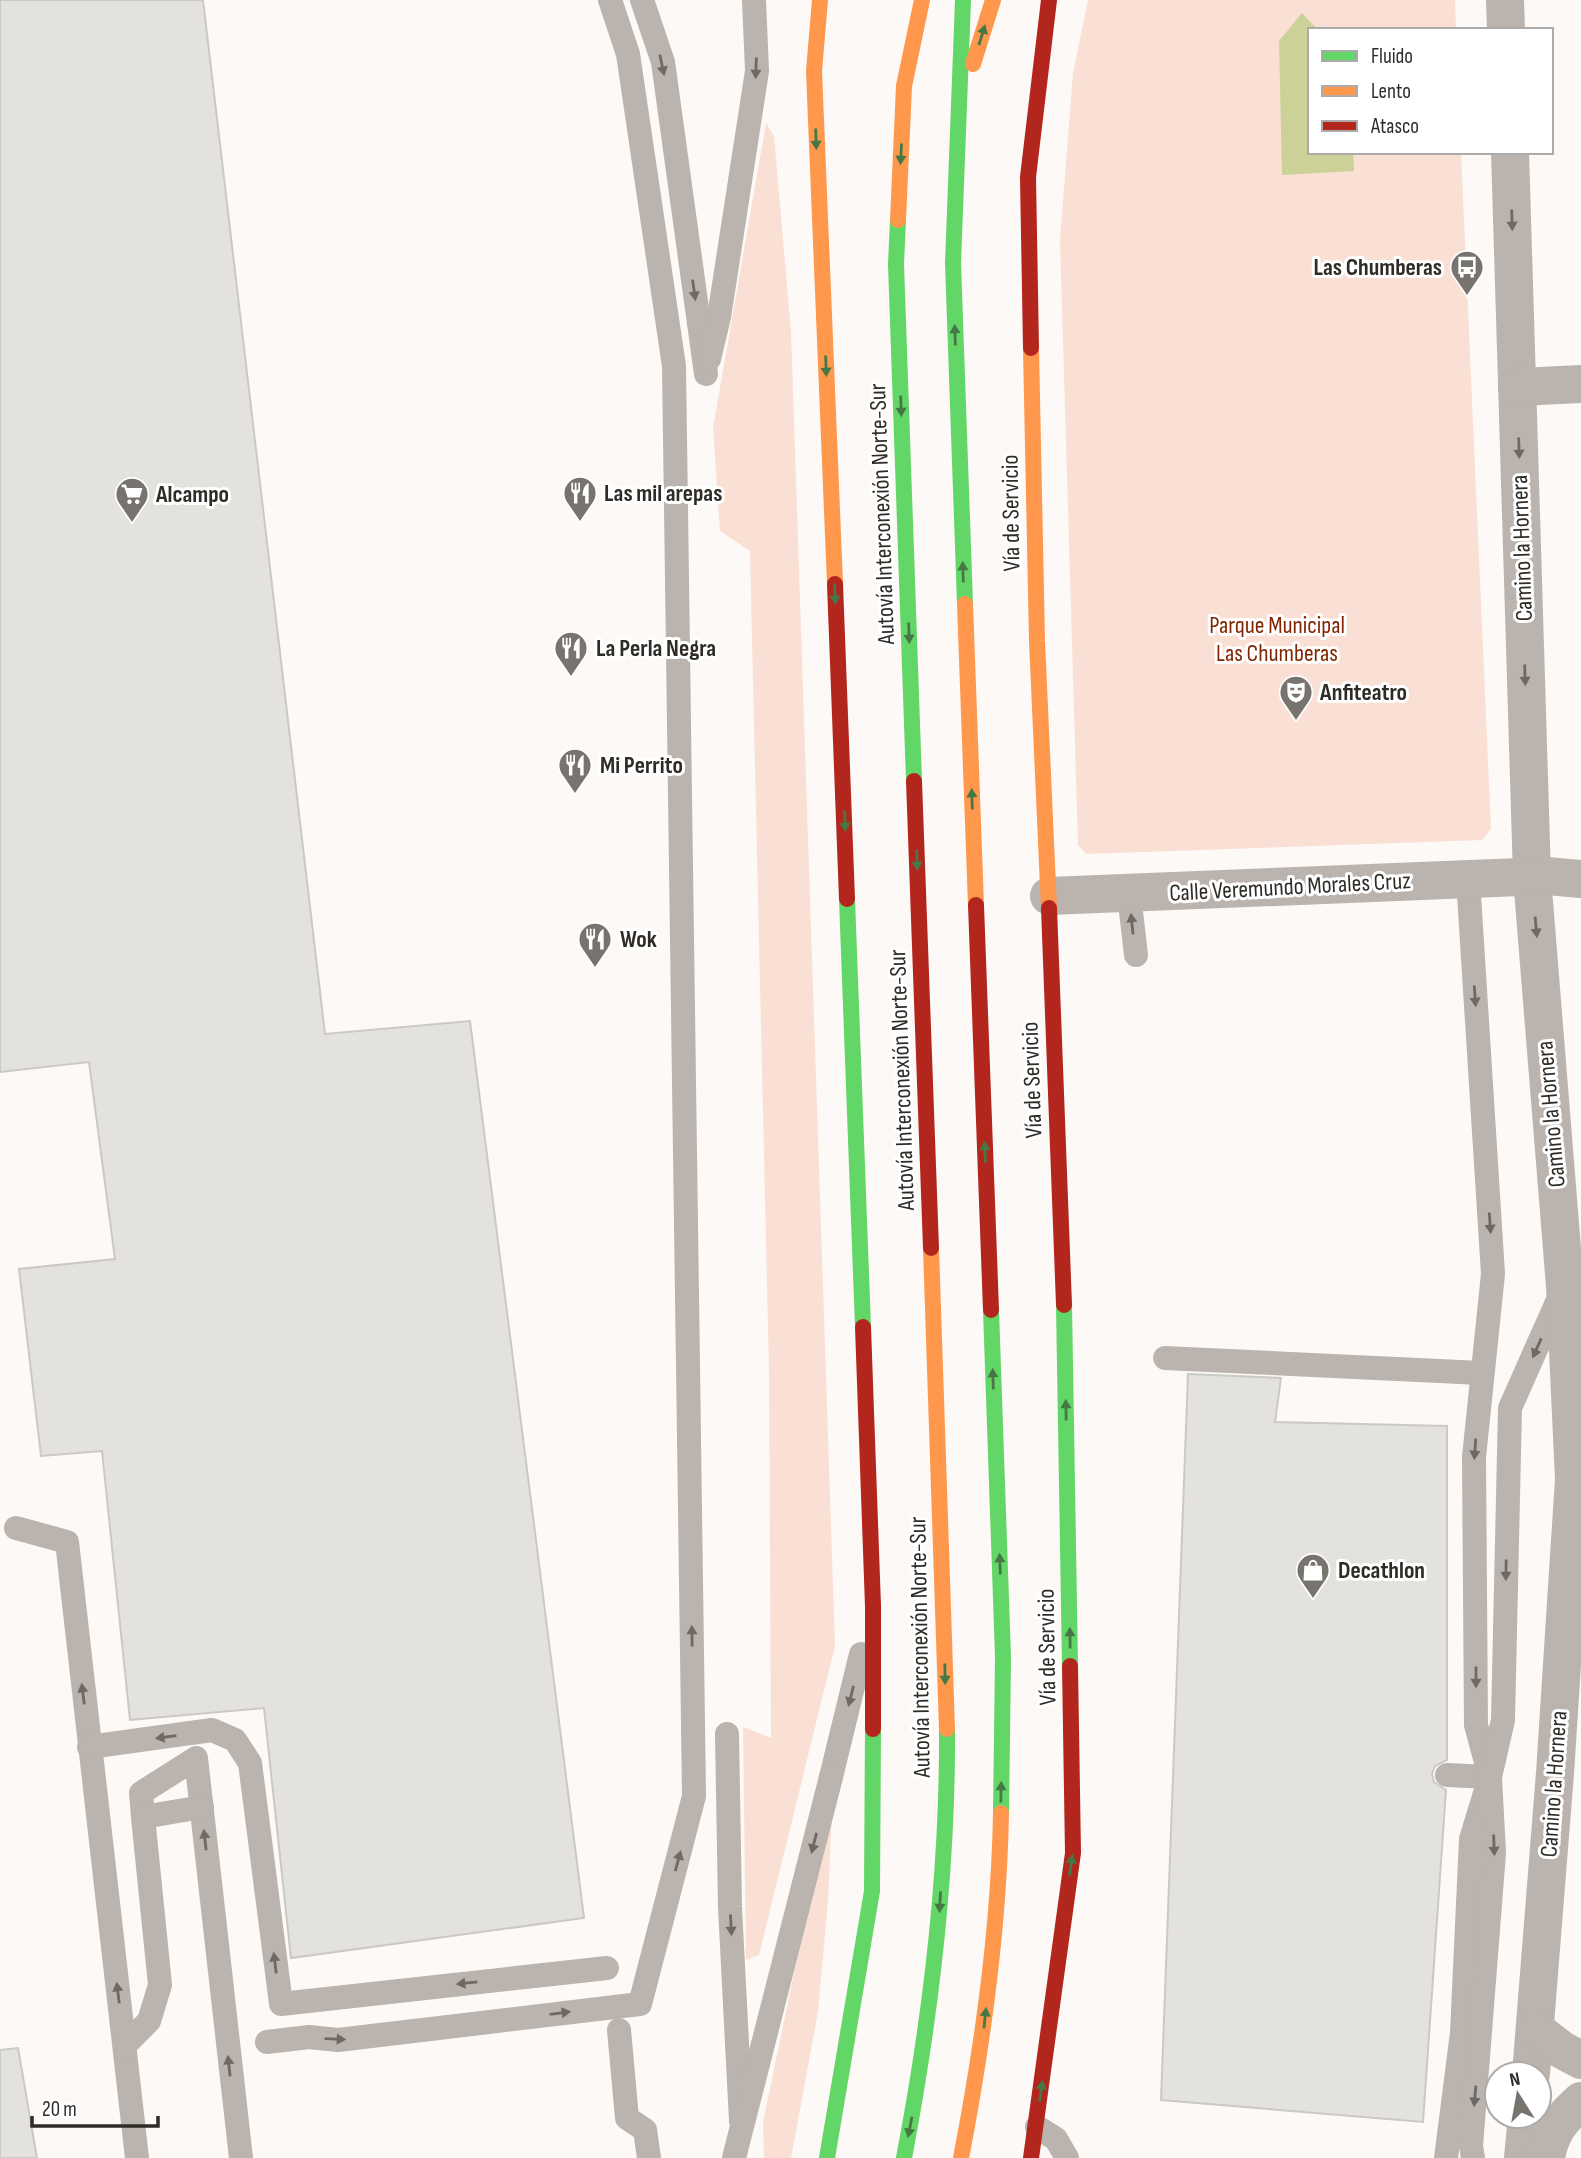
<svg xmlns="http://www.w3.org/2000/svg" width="1581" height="2158" viewBox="0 0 1581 2158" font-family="'Sofia Sans Condensed',sans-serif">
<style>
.green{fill:#fadfd5}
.water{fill:#ccd198}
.building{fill:#e4e2de;stroke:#cbc9c6;stroke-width:2}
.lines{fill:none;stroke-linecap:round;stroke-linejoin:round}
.lane{stroke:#bbb3ae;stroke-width:24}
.street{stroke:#bbb3ae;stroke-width:38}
.fast{stroke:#63d668;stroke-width:16}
.slow{stroke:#ff974d;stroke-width:16}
.jam{stroke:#b3261e;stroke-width:16}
.lane-bridge{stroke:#bbb3ae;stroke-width:24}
.oneway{fill:#467845}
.oneway2{fill:#6e6964}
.labels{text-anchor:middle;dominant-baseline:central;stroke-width:6;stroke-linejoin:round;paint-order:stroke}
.poi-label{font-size:24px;font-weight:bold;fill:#2f2c28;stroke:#fff;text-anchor:start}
.street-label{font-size:24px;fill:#2f2c28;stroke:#fff}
.park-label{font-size:24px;fill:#812400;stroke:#fff}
</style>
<rect width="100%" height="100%" fill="#fcf9f6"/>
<g class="green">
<path d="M1088,0h367l1,30h-146v122h151l30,677 -9,11 -396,14 -8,-9 -18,-605 13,-167z"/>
<path d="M766,123l8,13 17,195 44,1315 -76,309 -13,5 -3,-233 28,11 -2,-367 -19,-820 -30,-20 -7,-103z"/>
<path d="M833,1786l-5,115 -10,111 -27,146h-27l-1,-36z"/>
</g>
<path class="water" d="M1302,13l16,17h-8v122h43l1,19 -72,4 -3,-134z"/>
<g class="building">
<path d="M0,0h203l122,1034 145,-13 114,897 -293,40 -27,-250 -134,12 -28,-269 -61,5 -22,-187 96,-10 -26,-197 -89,10z"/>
<path d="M1188,1374l93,4 -6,44 172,4v334l-12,6 -3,8 2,8 12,8 -23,332 -262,-22z"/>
<path d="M18,2048l19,110h-37v-108z"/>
</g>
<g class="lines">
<g class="lane">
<path d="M642,0l21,62 43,312"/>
<path d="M709,359l10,-42 38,-246 -3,-71"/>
<path d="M1129,894l7,61"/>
<path d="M1165,1358l316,15"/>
<path d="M16,1528l51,14 70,616"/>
<path d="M727,1734l3,173 11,214"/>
<path d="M89,1747l123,-17 23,10 15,23 31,241 326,-36"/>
<path d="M1447,1775l43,2"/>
<path d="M831,1777l30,-123"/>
<path d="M143,1817l-2,-24 55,-35 45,400"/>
<path d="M619,2030l8,88 18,12 4,28"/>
<path d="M267,2042l42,-5 29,3 302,-36 54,-208 -20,-1430 -46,-312 -18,-54"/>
<path d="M125,2045l24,-24 11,-36 -17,-168 59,-10"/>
<path d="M1037,2127l19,12 11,19"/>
<path d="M1446,2158l16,-125 9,-194 19,-62 -14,-52 -2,-268 19,-183 -25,-395"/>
<path d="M1473,2158l-2,-12 23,-293 -4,-76 13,-57 7,-312 51,-115"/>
</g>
<g class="street">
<path d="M1505,0l1,30"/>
<path d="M1510,152l22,725 33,409 9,193 -19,294 -24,301"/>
<path d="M1517,387l64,-3"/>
<path d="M1049,896l498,-20 34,3"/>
<path d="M1536,2030l26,20 19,10"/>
<path d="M1523,2158l4,-42"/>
<path d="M1546,2158c4,-26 16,-40 35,-57"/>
</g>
<g class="fast">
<path d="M963,0l-10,263 12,341"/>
<path d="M898,220l-2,44 18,517"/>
<path d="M847,899l16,428"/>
<path d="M1064,1305l6,361"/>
<path d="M991,1310l12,347 -2,156"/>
<path d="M827,2158l45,-267 1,-162"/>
<path d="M904,2158c27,-142 44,-284 43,-429"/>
</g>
<g class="slow">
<path d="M820,0l-6,71 21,513"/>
<path d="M973,64l20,-64"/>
<path d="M898,220l6,-134 18,-86"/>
<path d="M1031,348l6,293 12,267"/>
<path d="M965,604l11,301"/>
<path d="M931,1248l16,481"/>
<path d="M961,2158c22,-114 38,-230 40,-345"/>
</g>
<g class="jam">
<path d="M1031,348l-3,-171 21,-177"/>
<path d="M835,584l12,315"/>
<path d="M914,781l17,467"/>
<path d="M976,905l15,405"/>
<path d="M1049,908l15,397"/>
<path d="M863,1327l10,279v123"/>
<path d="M1031,2158l42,-305 -3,-187"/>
</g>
<path class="lane-bridge" d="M734,2158l97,-381"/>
</g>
<defs><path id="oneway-solid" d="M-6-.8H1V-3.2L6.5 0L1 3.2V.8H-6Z" transform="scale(1.75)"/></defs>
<g class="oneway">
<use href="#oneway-solid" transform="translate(982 35) rotate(-73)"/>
<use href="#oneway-solid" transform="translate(816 139) rotate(88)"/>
<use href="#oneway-solid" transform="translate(901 154) rotate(93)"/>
<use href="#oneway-solid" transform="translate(955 335) rotate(-92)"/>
<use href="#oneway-solid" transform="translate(826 366) rotate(88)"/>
<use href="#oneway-solid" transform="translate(901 406) rotate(88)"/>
<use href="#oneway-solid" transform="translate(963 572) rotate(-92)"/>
<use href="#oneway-solid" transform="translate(835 594) rotate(88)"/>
<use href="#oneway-solid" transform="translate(909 633) rotate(88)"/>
<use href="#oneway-solid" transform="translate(972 799) rotate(-92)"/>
<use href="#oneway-solid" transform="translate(845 821) rotate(88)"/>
<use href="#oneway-solid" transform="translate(917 860) rotate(88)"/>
<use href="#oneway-solid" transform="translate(985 1152) rotate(-92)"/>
<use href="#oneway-solid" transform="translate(993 1379) rotate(-92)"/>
<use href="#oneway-solid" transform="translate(1066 1410) rotate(-91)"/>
<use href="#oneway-solid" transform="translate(1000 1564) rotate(-92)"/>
<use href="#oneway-solid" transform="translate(1070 1638) rotate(-91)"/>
<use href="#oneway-solid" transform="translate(945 1674) rotate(89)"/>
<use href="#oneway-solid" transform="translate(1001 1792) rotate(-89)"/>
<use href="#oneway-solid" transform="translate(1071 1865) rotate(-82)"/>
<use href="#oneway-solid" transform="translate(940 1902) rotate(93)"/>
<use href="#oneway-solid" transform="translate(985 2018) rotate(-84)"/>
<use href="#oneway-solid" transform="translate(1041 2091) rotate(-82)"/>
<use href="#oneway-solid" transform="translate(910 2127) rotate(101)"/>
</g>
<g class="oneway2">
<use href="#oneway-solid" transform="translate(662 65) rotate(78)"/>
<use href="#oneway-solid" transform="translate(756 68) rotate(92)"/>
<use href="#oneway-solid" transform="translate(1512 220) rotate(88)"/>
<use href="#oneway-solid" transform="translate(694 290) rotate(82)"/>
<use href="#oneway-solid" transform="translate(1519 448) rotate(88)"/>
<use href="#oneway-solid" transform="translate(1525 675) rotate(88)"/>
<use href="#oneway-solid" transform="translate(1132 924) rotate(-96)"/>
<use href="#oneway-solid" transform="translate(1536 927) rotate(85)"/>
<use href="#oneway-solid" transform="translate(1475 996) rotate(86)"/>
<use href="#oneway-solid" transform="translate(1490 1223) rotate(86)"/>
<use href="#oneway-solid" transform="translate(1537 1348) rotate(114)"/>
<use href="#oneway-solid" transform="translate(1475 1449) rotate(94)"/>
<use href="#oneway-solid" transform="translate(1506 1570) rotate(91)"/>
<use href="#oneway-solid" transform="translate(692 1636) rotate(-91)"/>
<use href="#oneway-solid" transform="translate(1476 1677) rotate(90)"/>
<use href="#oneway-solid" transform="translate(83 1694) rotate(-97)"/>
<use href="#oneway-solid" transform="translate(851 1696) rotate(104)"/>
<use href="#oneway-solid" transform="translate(166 1737) rotate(172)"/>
<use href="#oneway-solid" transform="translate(205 1840) rotate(-96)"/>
<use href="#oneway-solid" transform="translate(814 1843) rotate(104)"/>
<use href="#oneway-solid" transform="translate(1494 1845) rotate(88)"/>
<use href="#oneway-solid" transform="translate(678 1861) rotate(-75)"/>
<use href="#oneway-solid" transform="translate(731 1925) rotate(87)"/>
<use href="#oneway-solid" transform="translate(275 1963) rotate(-97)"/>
<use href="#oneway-solid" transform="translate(467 1983) rotate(174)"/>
<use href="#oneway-solid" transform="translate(118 1993) rotate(-97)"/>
<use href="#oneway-solid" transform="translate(560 2013) rotate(-7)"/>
<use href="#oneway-solid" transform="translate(335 2039) rotate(2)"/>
<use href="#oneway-solid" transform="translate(229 2066) rotate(-96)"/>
<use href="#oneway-solid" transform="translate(1475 2096) rotate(95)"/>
</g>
<defs>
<symbol id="bus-pin" viewBox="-11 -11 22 30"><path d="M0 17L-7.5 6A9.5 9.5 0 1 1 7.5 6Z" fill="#777470" stroke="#fff"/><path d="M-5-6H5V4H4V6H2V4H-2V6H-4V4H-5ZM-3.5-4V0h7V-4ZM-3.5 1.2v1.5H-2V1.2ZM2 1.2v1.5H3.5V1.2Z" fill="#fff"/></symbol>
<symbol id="restaurant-pin" viewBox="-11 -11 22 30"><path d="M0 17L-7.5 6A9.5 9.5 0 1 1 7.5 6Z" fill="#777470" stroke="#fff"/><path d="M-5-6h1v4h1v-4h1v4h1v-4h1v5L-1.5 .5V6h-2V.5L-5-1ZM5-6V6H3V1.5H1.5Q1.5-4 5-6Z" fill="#fff"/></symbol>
<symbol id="supermarket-pin" viewBox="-11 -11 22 30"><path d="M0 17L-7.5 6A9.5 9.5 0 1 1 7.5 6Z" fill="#777470" stroke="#fff"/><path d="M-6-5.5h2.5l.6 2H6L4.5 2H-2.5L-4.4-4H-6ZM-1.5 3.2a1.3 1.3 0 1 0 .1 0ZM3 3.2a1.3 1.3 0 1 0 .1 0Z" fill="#fff"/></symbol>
<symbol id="theatre-pin" viewBox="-11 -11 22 30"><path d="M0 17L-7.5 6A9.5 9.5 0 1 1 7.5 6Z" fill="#777470" stroke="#fff"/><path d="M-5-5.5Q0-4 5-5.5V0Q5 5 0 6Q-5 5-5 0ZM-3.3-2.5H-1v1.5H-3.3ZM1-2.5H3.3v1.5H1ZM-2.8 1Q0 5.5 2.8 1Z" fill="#fff"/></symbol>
<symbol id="shop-pin" viewBox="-11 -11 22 30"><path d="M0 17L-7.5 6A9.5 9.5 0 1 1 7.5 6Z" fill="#777470" stroke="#fff"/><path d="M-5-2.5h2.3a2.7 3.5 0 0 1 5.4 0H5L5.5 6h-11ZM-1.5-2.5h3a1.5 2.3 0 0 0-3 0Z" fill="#fff"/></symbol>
</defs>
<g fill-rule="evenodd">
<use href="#bus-pin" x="1448" y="248" width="38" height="52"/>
<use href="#restaurant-pin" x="561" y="474" width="38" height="52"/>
<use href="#supermarket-pin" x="113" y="475" width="38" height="52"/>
<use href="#restaurant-pin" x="552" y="629" width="38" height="52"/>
<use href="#theatre-pin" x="1277" y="673" width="38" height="52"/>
<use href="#restaurant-pin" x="556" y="746" width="38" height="52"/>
<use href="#restaurant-pin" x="576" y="920" width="38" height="52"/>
<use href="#shop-pin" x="1294" y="1551" width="38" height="52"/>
</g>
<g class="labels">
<g class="poi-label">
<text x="1442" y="267" text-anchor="end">Las Chumberas</text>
<text x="604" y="493">Las mil arepas</text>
<text x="156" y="494">Alcampo</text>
<text x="596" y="648">La Perla Negra</text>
<text x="1320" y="692">Anfiteatro</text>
<text x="600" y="765">Mi Perrito</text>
<text x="620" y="939">Wok</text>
<text x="1338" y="1570">Decathlon</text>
</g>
<g class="street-label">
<text transform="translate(1011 513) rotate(-91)">Vía de Servicio</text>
<text transform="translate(882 514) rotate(-92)">Autovía Interconexión Norte-Sur</text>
<text transform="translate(1522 548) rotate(-92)">Camino la Hornera</text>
<text transform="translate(1290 887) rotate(-3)">Calle Veremundo Morales Cruz</text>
<text transform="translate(902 1080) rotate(-92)">Autovía Interconexión Norte-Sur</text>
<text transform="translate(1032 1080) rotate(-92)">Vía de Servicio</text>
<text transform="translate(1551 1114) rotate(-95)">Camino la Hornera</text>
<text transform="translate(920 1647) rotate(-91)">Autovía Interconexión Norte-Sur</text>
<text transform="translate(1047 1647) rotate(-91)">Vía de Servicio</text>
<text transform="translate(1554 1784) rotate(-86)">Camino la Hornera</text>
</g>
<g class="park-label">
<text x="1277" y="625">Parque Municipal<tspan x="1277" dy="28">Las Chumberas</tspan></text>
</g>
</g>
<rect x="1308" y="28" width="245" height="126" fill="#ffffff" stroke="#acaba9" stroke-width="2"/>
<rect x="1322" y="51" width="35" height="10" fill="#63d668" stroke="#acaba9" stroke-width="2"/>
<text x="1371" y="63" font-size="21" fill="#2f2c28">Fluido</text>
<rect x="1322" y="86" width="35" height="10" fill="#ff974d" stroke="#acaba9" stroke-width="2"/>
<text x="1371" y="98" font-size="21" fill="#2f2c28">Lento</text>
<rect x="1322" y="121" width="35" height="10" fill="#b3261e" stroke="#acaba9" stroke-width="2"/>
<text x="1371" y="133" font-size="21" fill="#2f2c28">Atasco</text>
<g transform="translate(1518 2095) rotate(349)"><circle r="33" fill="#ffffff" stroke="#acaba9" stroke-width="2"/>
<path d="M0-5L12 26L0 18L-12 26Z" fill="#777470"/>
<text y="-10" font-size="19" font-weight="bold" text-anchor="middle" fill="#2f2c28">N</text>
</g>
<path d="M32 2116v10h126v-10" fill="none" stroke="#2f2c28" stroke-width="3.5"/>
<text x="42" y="2116" font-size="21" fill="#2f2c28" stroke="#ffffff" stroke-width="5" paint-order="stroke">20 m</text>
</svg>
